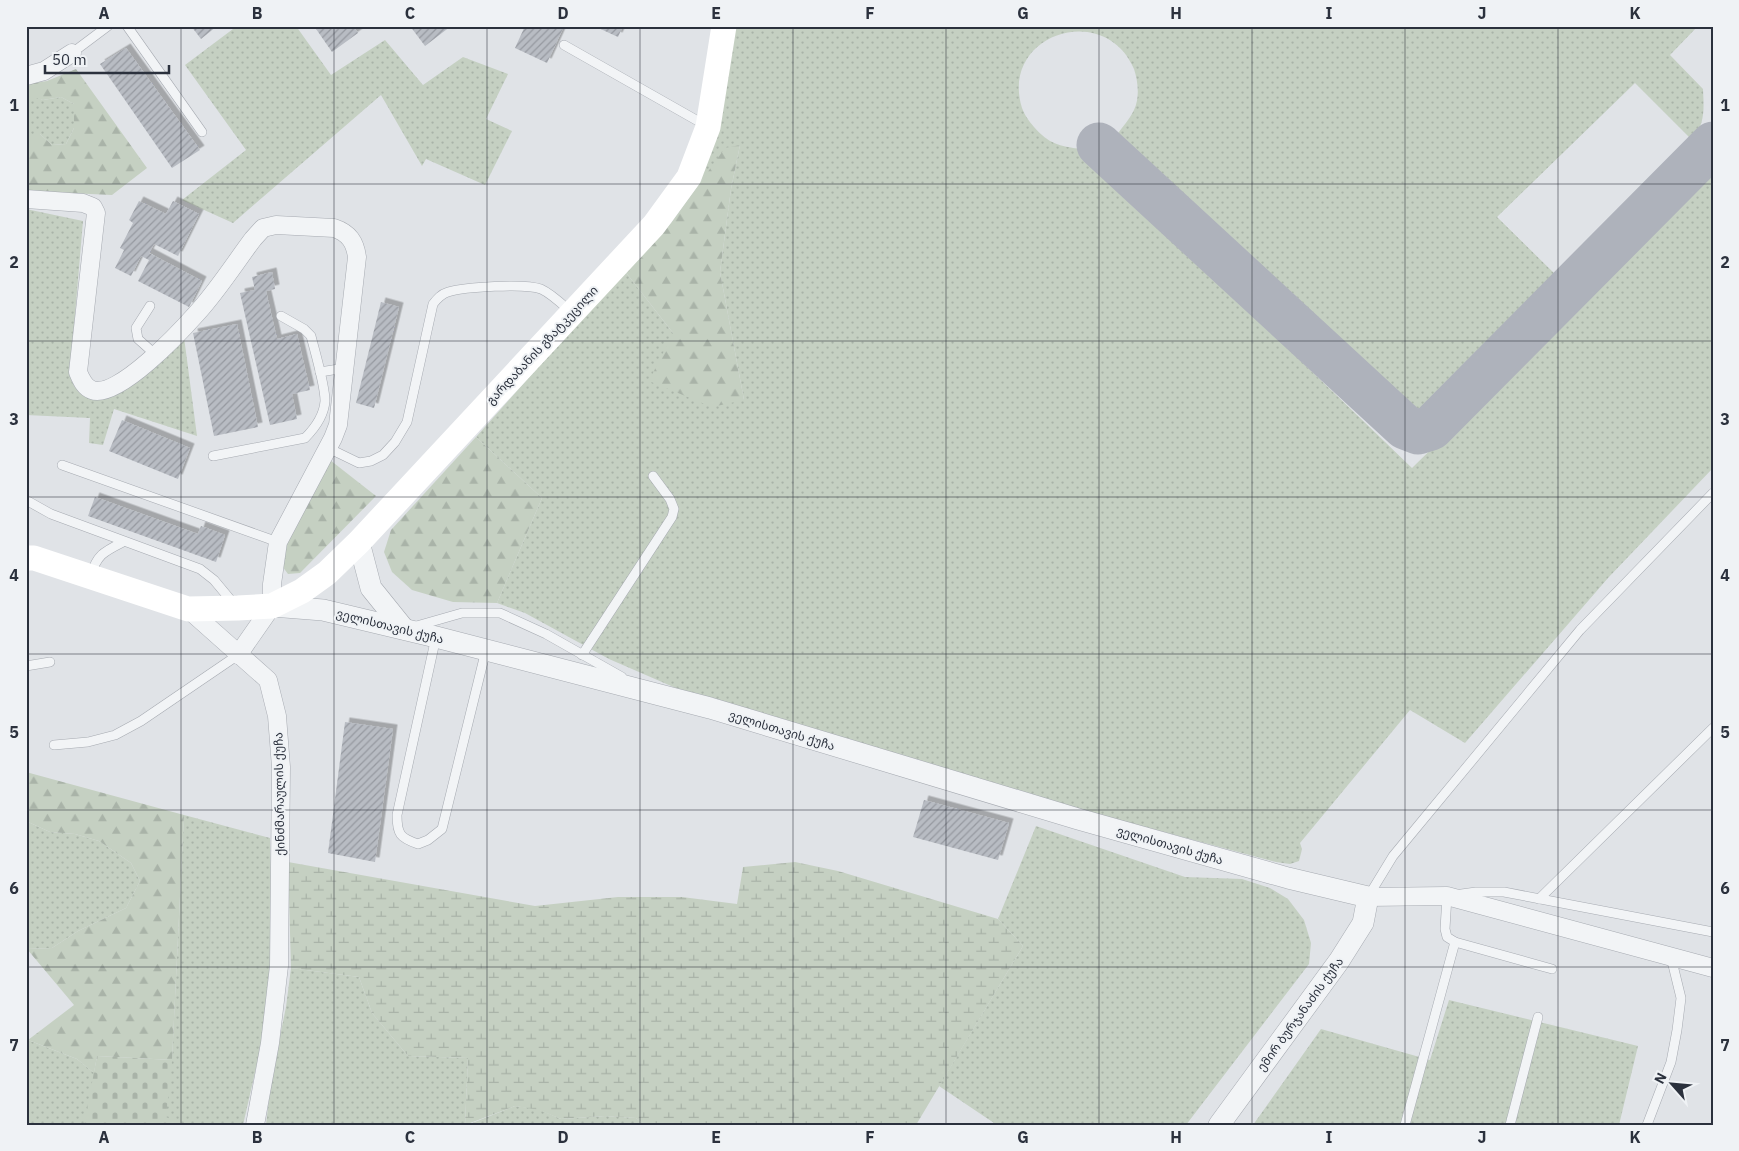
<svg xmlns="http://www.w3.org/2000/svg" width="1739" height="1151" viewBox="0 0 1739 1151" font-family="'IBM Plex Sans','Noto Sans Georgian',sans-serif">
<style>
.green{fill:url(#green-dots)}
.forest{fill:url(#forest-firs)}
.wetland{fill:url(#wetland-marsh)}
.cemetery{fill:url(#cemetery-stones)}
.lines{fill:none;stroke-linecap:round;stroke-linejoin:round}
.taxiway{stroke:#aeb2bb;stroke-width:45}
.building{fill:url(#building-hatch);filter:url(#shadow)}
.service-casing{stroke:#a6aab1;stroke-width:10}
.minor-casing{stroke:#a6aab1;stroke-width:19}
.tertiary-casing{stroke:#a6aab1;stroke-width:22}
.service{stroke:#f2f4f6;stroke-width:9}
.minor{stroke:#f2f4f6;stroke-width:18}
.tertiary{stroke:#f2f4f6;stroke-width:21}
.secondary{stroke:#fff;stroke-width:25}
.grid{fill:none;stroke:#2b313d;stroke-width:1;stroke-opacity:0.55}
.labels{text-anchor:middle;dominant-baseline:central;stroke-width:4;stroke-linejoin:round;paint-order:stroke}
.street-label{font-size:12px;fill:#2b313d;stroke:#eff2f5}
.neatline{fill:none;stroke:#2b313d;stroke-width:2}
.grid-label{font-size:16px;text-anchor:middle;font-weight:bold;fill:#2b313d}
</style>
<defs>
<pattern id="green-dots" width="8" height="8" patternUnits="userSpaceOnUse" patternTransform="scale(1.25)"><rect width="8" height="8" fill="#c5d0c2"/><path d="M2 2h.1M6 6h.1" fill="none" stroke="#a9b3a8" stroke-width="1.8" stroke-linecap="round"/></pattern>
<pattern id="forest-firs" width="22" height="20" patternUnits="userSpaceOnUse" patternTransform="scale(1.25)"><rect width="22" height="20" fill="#c5d0c2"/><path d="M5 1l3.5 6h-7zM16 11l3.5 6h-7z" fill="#a9b3a8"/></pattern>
<pattern id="wetland-marsh" width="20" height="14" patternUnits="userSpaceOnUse" patternTransform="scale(1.25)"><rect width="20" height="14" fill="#c5d0c2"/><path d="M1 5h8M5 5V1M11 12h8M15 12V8" fill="none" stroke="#a9b3a8"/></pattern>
<pattern id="cemetery-stones" width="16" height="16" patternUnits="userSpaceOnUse" patternTransform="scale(1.25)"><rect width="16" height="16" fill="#c5d0c2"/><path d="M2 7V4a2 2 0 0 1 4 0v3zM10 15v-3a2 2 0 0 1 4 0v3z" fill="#a9b3a8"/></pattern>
<pattern id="building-hatch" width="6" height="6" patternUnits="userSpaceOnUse" patternTransform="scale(1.25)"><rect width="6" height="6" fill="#b8bcc3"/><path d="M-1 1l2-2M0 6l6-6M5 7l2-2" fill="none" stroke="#9699a0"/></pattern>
<filter id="shadow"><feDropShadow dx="4.5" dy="-4.5" stdDeviation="0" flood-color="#0004"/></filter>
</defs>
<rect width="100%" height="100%" fill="#e0e3e7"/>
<g class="green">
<path d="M237,26h59l35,49 54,-35 38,45 40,-28 45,17 -22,45 26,12 -27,54 -59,-26 -4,7 -41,-71 -148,128 -51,-23 64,-50 -61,-85z"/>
<path d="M734,26h964l-28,29 33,34c1,22 2,32 -10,52l-58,-58 -138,134 63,62 -132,129 -10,5 -14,-2 -287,-276c5,-8 13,-16 17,-25 6,-12 4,-29 0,-41 -29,-69 -135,-35 -112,39 3,8 7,13 12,19 15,17 25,19 47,22l331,319 268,-263 33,-36v299l-105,110 -143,165 -55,-33 -110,133 2,6 -3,12 -9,3 -14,-2 -307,-82 -268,-81 -92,-40 -84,-46 -28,-10 45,-105 -66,-61 148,-167 49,63 71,67 -24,-128 11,-83 9,-44 -41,38z"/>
<path d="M28,94l15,6 18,-3 13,7v24l-8,16 -14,1 -12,-11h-14v-39z"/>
<path d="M26,209l57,12 -13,153c3,16 10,18 24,23l90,-60 13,99 -83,-27 -11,36 -14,-2 1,-25 -64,-3z"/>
<path d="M184,815l86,23 2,123 -11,85 -18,79h-217v-83l2,-2 49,19 16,13 79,-13z"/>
<path d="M26,821l24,11 25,2 24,7 32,22 9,18 -14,27 -48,23 -26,17 -25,1z"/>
<path d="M1036,826l149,51 57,2 28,9 18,11 16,21 7,23 -2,21 -123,161h-189l-58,-39 84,-140 -25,-27z"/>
<path d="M291,968l68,9 13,36 36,43 60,2 -3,67h-199l5,-45 15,-73z"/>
<path d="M1449,1000l189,46 -19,79h-366l68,-96 109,31z"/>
<path d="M515,1106l23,3 23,10 44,-3 31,2 9,7h-178z"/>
</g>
<g class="forest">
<path d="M76,69l71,99 -35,27 -86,-4v-57h14l12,11 14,-1 8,-16v-24l-13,-7 -18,3 -17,-5v-11l21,-3z"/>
<path d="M740,145l-9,44 -11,83 24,128 -32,7 -63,-26 24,-48 -49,-63 47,-47 54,-75z"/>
<path d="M476,437l66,61 -45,105 -44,-1 -41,-12 -20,-18 -8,-20 7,-22z"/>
<path d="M330,460l46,36 -76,77 -12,1 -6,-8 2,-24z"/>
<path d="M26,772l158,43 -12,245 -75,-4 -3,17 -17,-14 -49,-19 46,-35 -47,-56 25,-1 26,-17 48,-23 14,-27 -9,-18 -32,-22 -24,-7 -25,-2 -24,-11z"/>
</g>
<path class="wetland" d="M288,862l247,44 83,-9h64l55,7 6,-37 52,-5 43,9 160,48 25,27 -107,179h-271l-9,-7 -31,-2 -44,3 -22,-9 -24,-4 -50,19 3,-67 -60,-2 -36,-43 -13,-36 -68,-9z"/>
<path class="cemetery" d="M97,1056l75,4 -6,57 17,8h-99z"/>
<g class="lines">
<path class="taxiway" d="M1099,145l306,282 13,5 13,-4 282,-284"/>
</g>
<g class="building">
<path d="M191,26h26l-16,13z"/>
<path d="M314,26h39l5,7 -26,19z"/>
<path d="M410,26h41l-26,20z"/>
<path d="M525,26h39l-17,37 -32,-15z"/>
<path d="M594,26h29l-5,11z"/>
<path d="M126,48l74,102 -28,18 -72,-104z"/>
<path d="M139,201l27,13 7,-13 26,13 -21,42 -24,-12 -5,9 53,28 -13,26 -51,-26 11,-21 -8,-4 -10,20 -16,-8 9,-18 -4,-2 13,-25 -4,-3z"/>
<path d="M272,272l3,17 -9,2 11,48 20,-5 13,56 -18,4 5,25 -27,6 -30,-132 15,-3 -3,-13z"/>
<path d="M381,302l18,5 -25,101 -18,-5z"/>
<path d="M237,324l21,103 -44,9 -21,-103z"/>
<path d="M122,420l68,28 -12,31 -69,-28z"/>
<path d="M95,497l103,37 3,-8 24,9 -9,27 -128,-46z"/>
<path d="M345,722l48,7 -18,133 -47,-9z"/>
<path d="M924,800l85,23 -11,37 -85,-23z"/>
</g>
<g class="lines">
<defs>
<g id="service">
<path d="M127,26l75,106"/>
<path d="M564,45l141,80"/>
<path d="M72,53l36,-27"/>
<path d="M150,306l-14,22 2,11 18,16"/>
<path d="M320,372l25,-4"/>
<path d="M328,448l31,15 12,-2 12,-6 12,-13 12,-20 26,-118c4,-5 8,-10 15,-12 17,-5 76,-9 93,-3 11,5 22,16 31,24"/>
<path d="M213,456l92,-18c10,-10 19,-23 20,-37 0,-16 -10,-49 -14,-65l-7,-7 -23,-13"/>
<path d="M62,465l216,77"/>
<path d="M26,500l25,14 149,55 14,11 20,24"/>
<path d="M91,576c5,-21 14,-25 32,-34"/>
<path d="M413,627l49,-14h38l46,21 76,43"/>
<path d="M436,637l-39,178c0,19 3,23 21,29l10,-4 14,-11 44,-179"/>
<path d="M582,655l90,-138 2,-8 -4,-10 -17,-23"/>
<path d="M26,666l24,-4"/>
<path d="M54,745l34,-3 27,-7 26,-14 97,-66"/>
<path d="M1368,897l25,-41 187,-226 133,-137"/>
<path d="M1539,899l174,-171"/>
<path d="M1455,942l97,27"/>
<path d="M1405,1125l50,-183 -8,-5 -2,-8 2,-33 29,-4h28l209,40"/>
<path d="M1510,1125l28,-108"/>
<path d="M1647,1125l24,-63 6,-32 4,-32 -10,-41"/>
</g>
<g id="minor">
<path d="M26,76l18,-5 28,-18"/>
<path d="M26,199l57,4 10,4 3,6 -18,159c3,7 6,15 14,18 25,10 89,-59 105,-77 21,-23 38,-50 56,-74l10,-11 13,-3 58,3c15,5 21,14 23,29l-19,168 -5,13 -55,104 -6,42v22l-34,49"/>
<path d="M188,609l80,71 9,36 4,51 -2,199 -9,77 -15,82"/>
<path d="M1368,897l79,-1 266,72"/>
</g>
<g id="tertiary">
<path d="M359,542l12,46 33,41"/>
<path d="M272,606l51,4 113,27 274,71 368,111 210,59 80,19 -5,26 -24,38 -120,164"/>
</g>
</defs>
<use href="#service" class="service-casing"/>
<use href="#minor" class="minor-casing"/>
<use href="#tertiary" class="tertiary-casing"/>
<use href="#service" class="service"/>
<use href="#minor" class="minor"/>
<use href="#tertiary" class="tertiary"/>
<path class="secondary" d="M26,558h8l154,51 50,-1 34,-2 30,-15 25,-18 32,-31 295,-317 35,-48 19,-50 16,-101"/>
</g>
<path class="grid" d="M181,26v1099M334,26v1099M487,26v1099M640,26v1099M793,26v1099M946,26v1099M1099,26v1099M1252,26v1099M1405,26v1099M1558,26v1099M26,184h1687M26,341h1687M26,497h1687M26,654h1687M26,810h1687M26,967h1687"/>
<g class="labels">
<g class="street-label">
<text transform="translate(542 345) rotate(-47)">გარდაბანის გზატკეცილი</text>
<text transform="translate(390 626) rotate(14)">ველისთავის ქუჩა</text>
<text transform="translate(782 730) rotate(17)">ველისთავის ქუჩა</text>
<text transform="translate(279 794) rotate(-91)">ქინძმარაულის ქუჩა</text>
<text transform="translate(1170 845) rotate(16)">ველისთავის ქუჩა</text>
<text transform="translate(1300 1014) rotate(-54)">ემირ ბურჯანაძის ქუჩა</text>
</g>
</g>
<rect width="1739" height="1151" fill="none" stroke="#eff2f5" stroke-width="55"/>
<g transform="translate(1672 1084) rotate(297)" stroke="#eff2f5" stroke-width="4" paint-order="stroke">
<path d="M0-4L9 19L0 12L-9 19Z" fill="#2b313d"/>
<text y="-8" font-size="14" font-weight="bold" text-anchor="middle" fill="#2b313d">N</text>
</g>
<path d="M45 65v8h124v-8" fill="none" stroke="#2b313d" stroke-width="2.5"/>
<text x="52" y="65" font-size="15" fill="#2b313d" stroke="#eff2f5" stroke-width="4" paint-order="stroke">50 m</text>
<rect x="28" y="28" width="1684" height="1096" class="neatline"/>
<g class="grid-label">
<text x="104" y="19">A</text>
<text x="257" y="19">B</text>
<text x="410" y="19">C</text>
<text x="563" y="19">D</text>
<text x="716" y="19">E</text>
<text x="870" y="19">F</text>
<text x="1023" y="19">G</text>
<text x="1176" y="19">H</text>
<text x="1329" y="19">I</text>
<text x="1482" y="19">J</text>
<text x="1635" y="19">K</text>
<text x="14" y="111">1</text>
<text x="1725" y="111">1</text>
<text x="14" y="268">2</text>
<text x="1725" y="268">2</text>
<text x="14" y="425">3</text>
<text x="1725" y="425">3</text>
<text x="14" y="581">4</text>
<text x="1725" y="581">4</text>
<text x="14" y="738">5</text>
<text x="1725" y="738">5</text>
<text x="14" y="894">6</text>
<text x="1725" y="894">6</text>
<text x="14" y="1051">7</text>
<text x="1725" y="1051">7</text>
<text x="104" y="1143">A</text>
<text x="257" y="1143">B</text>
<text x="410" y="1143">C</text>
<text x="563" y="1143">D</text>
<text x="716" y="1143">E</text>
<text x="870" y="1143">F</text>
<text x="1023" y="1143">G</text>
<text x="1176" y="1143">H</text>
<text x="1329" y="1143">I</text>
<text x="1482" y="1143">J</text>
<text x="1635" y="1143">K</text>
</g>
</svg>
